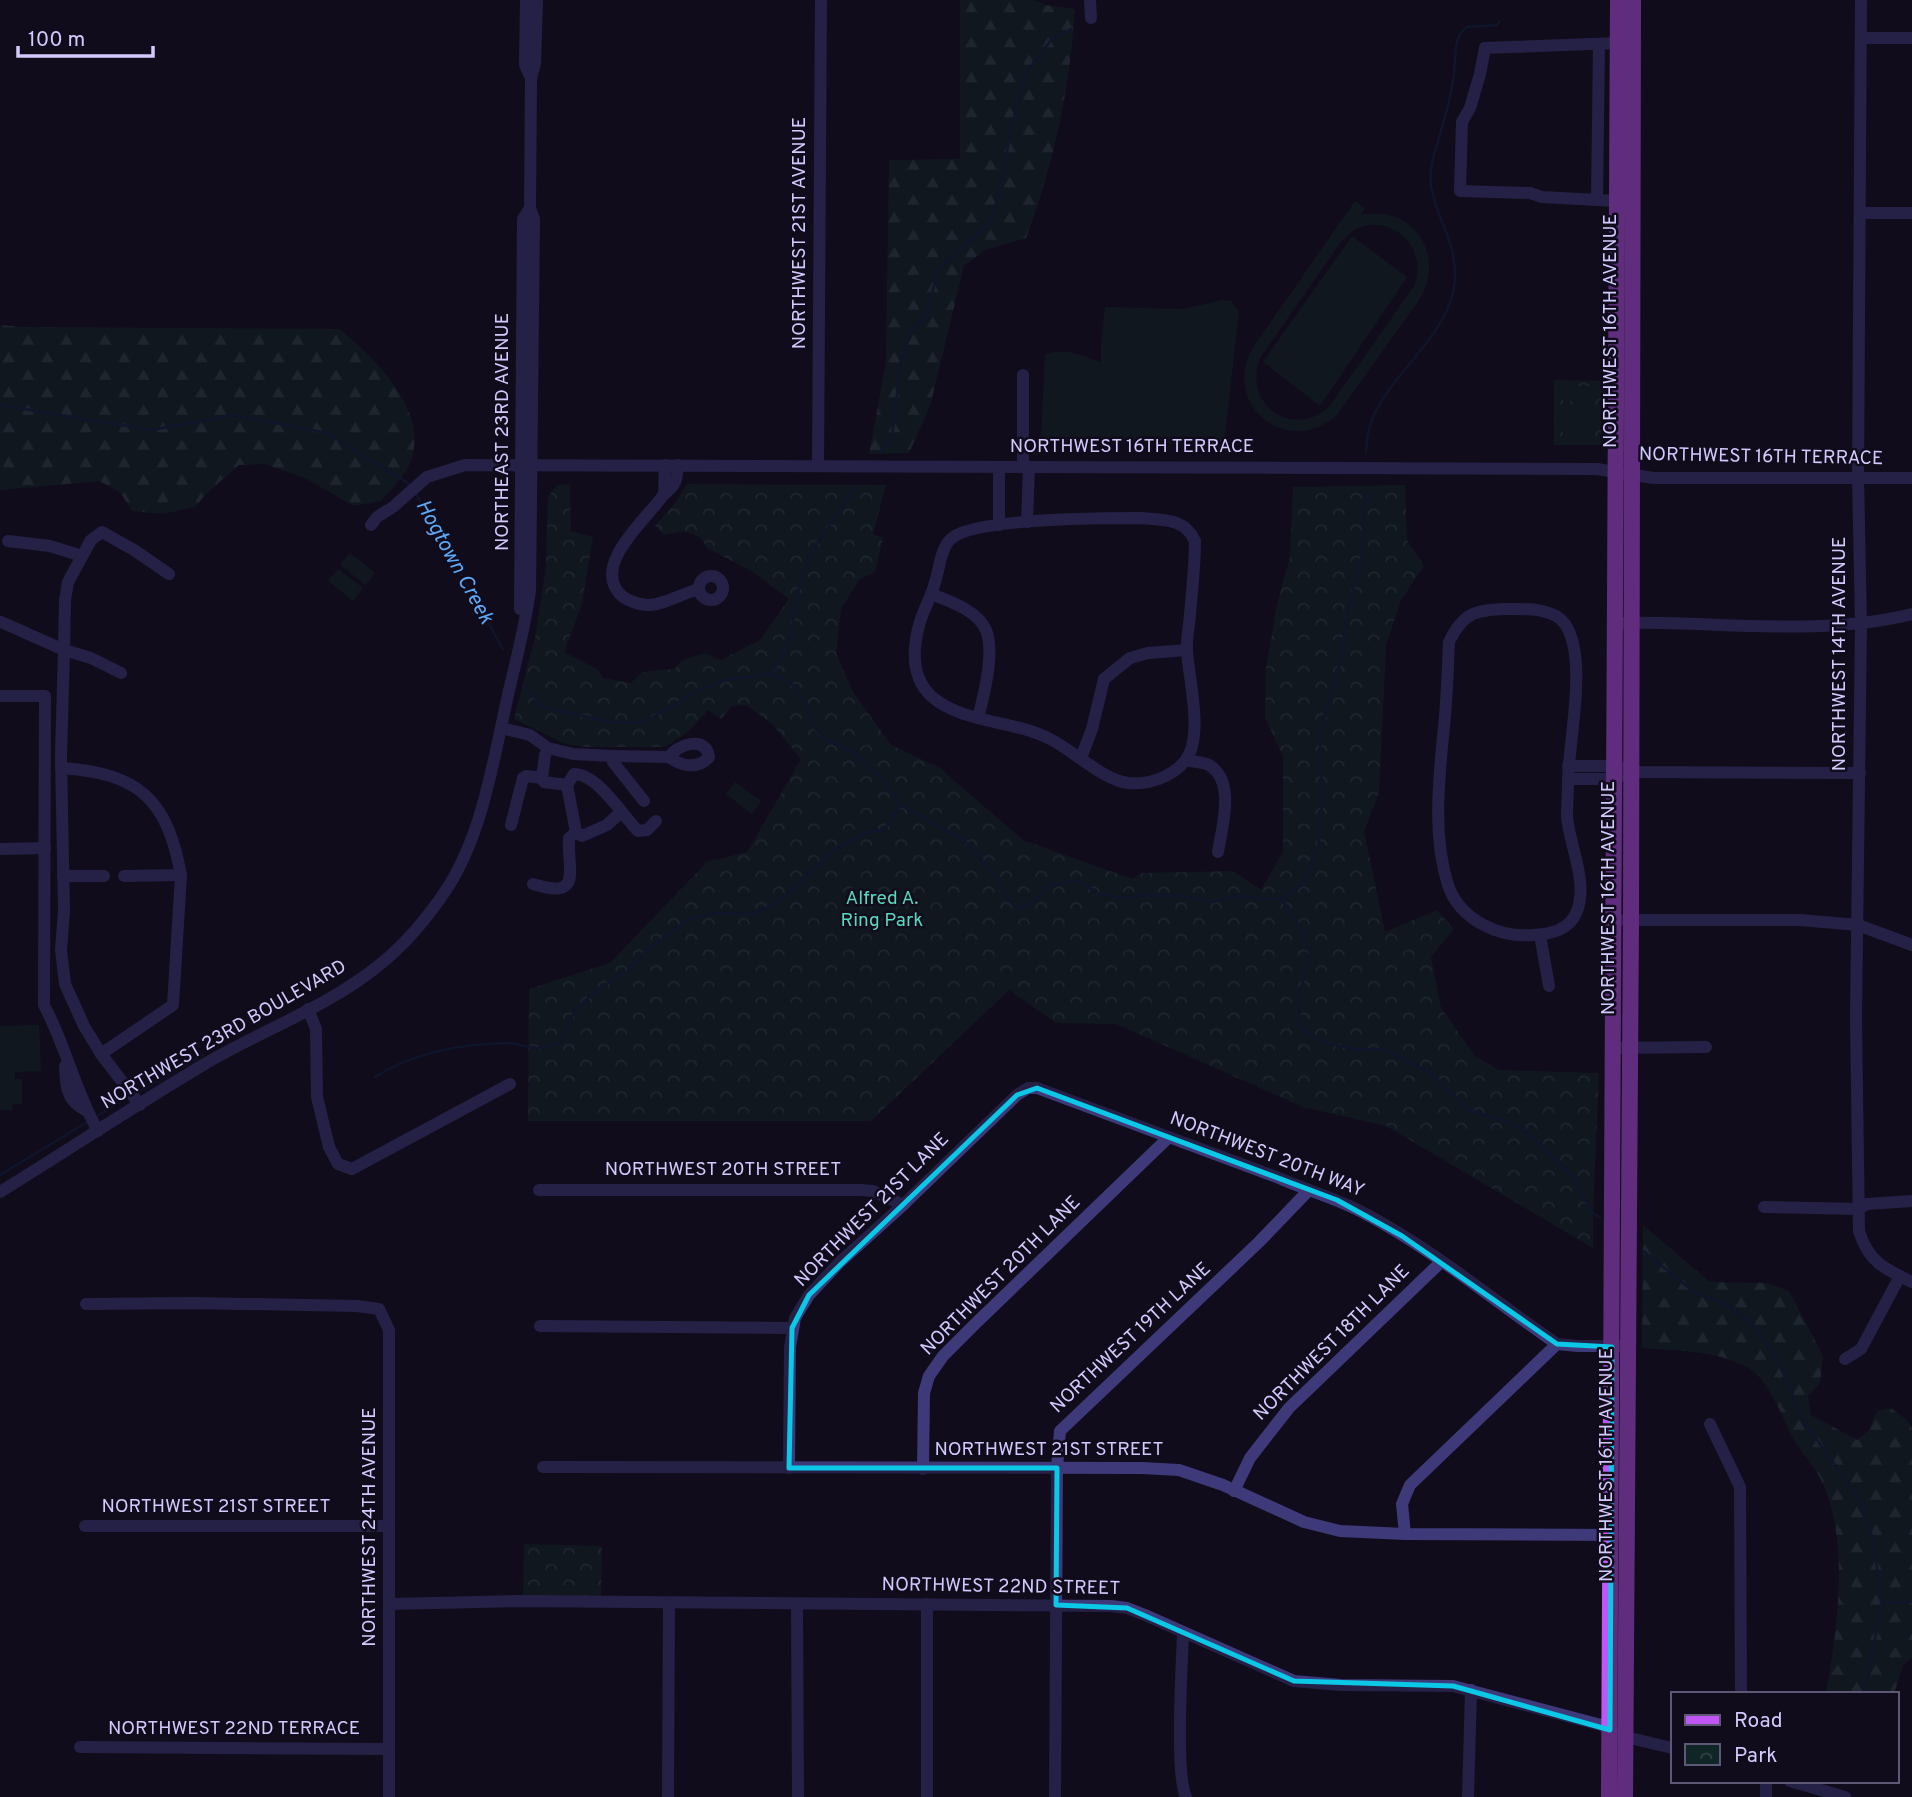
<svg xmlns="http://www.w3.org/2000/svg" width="1912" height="1797" viewBox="0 0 1912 1797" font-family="Overpass,sans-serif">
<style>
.forest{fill:url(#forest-firs)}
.park{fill:url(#park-crowns)}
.pitch{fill:#102525;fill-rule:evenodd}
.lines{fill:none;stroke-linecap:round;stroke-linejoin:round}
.stream{stroke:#0e1f3e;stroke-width:2.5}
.minor{stroke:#3e3979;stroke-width:12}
.major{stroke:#c156f7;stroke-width:16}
.marked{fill:none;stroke:#0bc8e7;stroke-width:5;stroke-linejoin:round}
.labels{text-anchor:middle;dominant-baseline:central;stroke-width:5;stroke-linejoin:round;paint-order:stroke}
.street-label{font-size:19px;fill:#d2cafc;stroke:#100c1c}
.park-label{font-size:19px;fill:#5bd7bd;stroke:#100c1c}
.water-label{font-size:21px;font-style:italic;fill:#5da9f7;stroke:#100c1c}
</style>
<defs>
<pattern id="forest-firs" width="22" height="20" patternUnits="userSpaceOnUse" patternTransform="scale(1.75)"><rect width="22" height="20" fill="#102525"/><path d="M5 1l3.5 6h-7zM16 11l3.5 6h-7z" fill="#324346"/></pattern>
<pattern id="park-crowns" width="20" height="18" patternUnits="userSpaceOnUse" patternTransform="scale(1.75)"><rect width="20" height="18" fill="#102525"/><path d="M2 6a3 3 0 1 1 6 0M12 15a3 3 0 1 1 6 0" fill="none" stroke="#324346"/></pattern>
</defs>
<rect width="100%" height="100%" fill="#100c1c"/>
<g class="forest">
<path d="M960,0h73l12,5 30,4c-5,78 -21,156 -49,229l-41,12 -21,16 -34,140 -21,47 -40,1 17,-92 3,-202 71,-1z"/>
<path d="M0,325l22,2 317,2c36,29 92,83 71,134 -5,13 -20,27 -29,38l-27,5 -49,-28 -41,-14 -25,1 -33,29 -11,13 -32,7 -31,-3 -12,-19 -21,-11 -99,9z"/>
<path d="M1643,1225l67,57 57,1 22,8 34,65 -3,27 -12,13 3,19 46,25 12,-10 8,-19 14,-3 17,13 4,8v229l-9,7 -9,29h-68c11,-64 25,-156 -6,-216 -8,-16 -22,-29 -30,-45 -9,-20 -23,-55 -43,-66 -32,-17 -70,-16 -105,-19z"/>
</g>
<g class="park">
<path d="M1554,380l49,1v64h-49z"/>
<path d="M570,484l1,47 22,6 -11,67 -18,48 33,17 6,9 28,5 11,-11 32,-3 9,-9 22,-7 16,7 39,-20 29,-41 -38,-28 -44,-23 -7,-11 -16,-6 -19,4 -10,-9 20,-23 12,-19 199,1 -13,49 10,4 -8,34 -15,7 -19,30 -5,44 17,39 38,53 49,23 83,72 109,39 10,-6 91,-2 28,19 22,-38v-96l-18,-38 1,-50 11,-64 13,-47 3,-70 112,-2 2,55 17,26 -23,34 -15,45 -7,148 -15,38 21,101 52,-22 17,19 -23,28 10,51 34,48 24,14 100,3 -6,140v35l-207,-122 -83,-19 -187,-83 -60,-1 -47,-33 -138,131h-343l1,-132 81,-26 97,-101 40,-10 54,-93 -29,-35 -25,-19 -15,1 -11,13 -13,-9 -20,22 -23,15h-78l-21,-3 -52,-25 22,-86 10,-67 2,-69 9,-12z"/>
<path d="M524,1544l78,2 -1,54 -78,-2z"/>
</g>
<g class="pitch">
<path d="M1355,201l10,7 -4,7c52,-11 85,39 59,84l-83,116c-50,45 -118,-12 -83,-69zM1368,225c35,-3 59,29 46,61l-85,121c-37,33 -87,-3 -69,-49l80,-115 15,-14z"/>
<path d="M1352,236l55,41 -87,129 -57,-44z"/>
<path d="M1222,300l9,1 8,10 -15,133 -179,-1 -4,-5 4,-83c19,-9 38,1 56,7v-18l4,-37 78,2z"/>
<rect x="1563" y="386" width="33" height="15"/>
<rect x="1563" y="406" width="33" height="15"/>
<rect x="1563" y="426" width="32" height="15"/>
<path d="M350,553l25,20 -9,12 -26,-20z"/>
<path d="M338,569l25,19 -10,13 -25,-20z"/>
<path d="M735,782l26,19 -9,13 -26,-20z"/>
<path d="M39,1025l2,46 -26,1v7h7v25h-9l-1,6h-12v-84z"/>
</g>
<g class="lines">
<g class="stream">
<path d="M0,405l151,25 85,-15 91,18 78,48 5,5"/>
<path d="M1366,452c1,-13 2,-25 8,-37 20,-45 79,-84 81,-136 1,-41 -18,-57 -24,-93 -3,-21 7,-42 12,-62 6,-21 11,-42 12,-63 1,-13 0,-26 12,-34l30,-2 3,-4"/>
<path d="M880,453l12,-17 9,-75 11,-31 14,-14 12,-46 53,-48 10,-37 10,-56 14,-55 26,-34 20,-11"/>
<path d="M416,494l87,155"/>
<path d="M770,674l20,8 16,20 7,24 12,13 28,13 28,25 20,28 64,36 31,35 16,29 12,3 12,-8 12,-14 32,-6 18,14 27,4 19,-3 38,1 30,6 21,-6 49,4 15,22 13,29 -10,42 -1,33 23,16 36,8 24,-1 22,9 30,18 35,34 36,11 19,8 45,43 24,41 7,5"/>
<path d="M770,674c29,-34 20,-65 34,-103 11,-32 35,-55 51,-84"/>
<path d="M523,685l22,23 67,14 31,1 53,-31 30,-12 44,-6"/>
<path d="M1282,900l20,-15 16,-37 4,-44 -2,-70 22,-80 5,-41 15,-57 4,-64"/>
<path d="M375,1077c39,-25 86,-33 132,-34 11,0 22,6 32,5 7,0 15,-4 21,-6l16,-33 21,-19 32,-20 17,-19 43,-32 27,-6 34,1 27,-10 56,-53 32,-18 20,-4 16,-24"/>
<path d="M137,1093l66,-38"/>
<path d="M97,1116l28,-17"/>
<path d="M0,1175l89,-54"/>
<path d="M1642,1250l52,42 30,11 28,21 22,29 31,70 55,77 13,39 9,64 30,-1"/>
<path d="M1864,1694l18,-91"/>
</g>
<g class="minor">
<path d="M1090,0l1,18"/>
<path d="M1861,0l-3,478 3,146 -5,394 3,213c9,30 25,38 53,51"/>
<path d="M1861,38h51"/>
<path d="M531,78l4,-14 2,-64"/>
<path d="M1597,199l2,-155"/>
<path d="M1617,201l-75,-4 -12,-4 -70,-2 2,-69 8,-14 10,-34 5,-26 133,-5"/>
<path d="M1860,213h52"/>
<path d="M678,465c-1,14 -2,21 -14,29 -17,25 -71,69 -45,99 6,7 20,12 29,12 16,0 35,-12 51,-16"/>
<path d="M818,465l3,-465"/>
<path d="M999,467v58"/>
<path d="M1023,467v-92"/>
<path d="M664,494l1,-29"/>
<path d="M1141,518c22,2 44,0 54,23 0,24 -3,49 -5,74 -1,12 -4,25 -3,37 2,27 17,86 -2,109 -13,16 -36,24 -57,22 -25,-3 -54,-32 -78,-44 -36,-19 -87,-15 -119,-43 -21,-20 -18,-50 -11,-74 4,-14 12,-26 15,-40 5,-14 5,-34 17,-44 24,-20 154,-20 189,-20z"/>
<path d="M1027,522l2,-55"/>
<path d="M371,525l6,-8 16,-10 34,-30 38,-12 1132,4 56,9h259"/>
<path d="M8,541l42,5 32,10"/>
<circle cx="711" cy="588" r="12"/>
<path d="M931,594c18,7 46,16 55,36 9,22 -2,65 -8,88"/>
<path d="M520,609l3,-390 7,-11"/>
<path d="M1505,609c18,0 48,-2 60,15 23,34 4,115 3,156 0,13 -1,25 -1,37 3,30 21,65 10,94 -7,19 -26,23 -44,24 -34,3 -73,-15 -85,-50 -17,-54 -8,-114 -3,-169 2,-24 3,-49 4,-74 14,-29 26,-32 56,-33z"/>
<path d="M1,622l63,28 1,-50 3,-18 23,-42 11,-8 32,18 35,24"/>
<path d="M1623,623c95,-2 196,14 289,-9"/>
<path d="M121,673l-30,-15 -27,-8 -3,106 3,155 -3,39 4,34 19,42 17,28 39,51"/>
<path d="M0,696h45l-1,309c22,41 31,86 54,126"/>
<path d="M501,728l29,7 18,13 -3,7 -3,23 -16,-2 -3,2 -12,47"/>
<path d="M548,748l25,6 40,2v6l31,39"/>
<path d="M613,756l56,1c9,-13 37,-22 40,0 -11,13 -28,9 -40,0"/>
<path d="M1081,758l11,-29 12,-50 26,-21 18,-5 39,-3"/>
<path d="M1186,760c7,2 17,2 23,5 27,16 13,62 9,87"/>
<path d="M1568,766h46l26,6 220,1"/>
<path d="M61,768c78,5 106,31 120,107l-57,1"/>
<path d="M542,778l2,4 23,3"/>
<path d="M1568,779h38l15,-3"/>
<path d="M621,812l-14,13 -25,11 -6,-4 -9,-47 7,-11c24,0 48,41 64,57l9,-1 9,-9"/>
<path d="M0,849l45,-1"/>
<path d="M63,876h41"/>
<path d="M533,884c51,16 34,-14 36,-46l7,-6"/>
<path d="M1624,920h176l58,5 54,20"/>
<path d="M1540,935l9,51"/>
<path d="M308,1009l8,20 1,68 12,50 9,17 14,5 158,-85"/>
<path d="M1613,1048l93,-1"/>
<path d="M101,1054l72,-49 8,-130"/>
<path d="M65,1066c1,21 1,35 22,45"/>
<path d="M539,1190h322l12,1 30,14"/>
<path d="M0,1192c68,-42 134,-86 203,-127 57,-34 123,-57 175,-99 28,-22 51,-50 70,-79 35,-55 46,-130 60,-192 8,-35 17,-68 22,-104l4,-372 -4,-11 1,-130 -6,-13 1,-65"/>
<path d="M1764,1207l95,2 8,-5 45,-3"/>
<path d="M86,1304l107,-1 164,3 22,3 10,21v467"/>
<path d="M540,1326l252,2"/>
<path d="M1845,1359l16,-10 39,-73"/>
<path d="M1710,1424l30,63 1,207"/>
<path d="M543,1467l599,1 37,2 44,15 81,37 36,9 65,3 211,1"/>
<path d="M789,1468l1,-121 5,-29 14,-23 31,-33 63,-57 114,-110 11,-7h9l242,90c27,12 57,20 83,34 69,36 131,88 195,132l21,2h50"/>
<path d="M923,1469l1,-76 5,-17 14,-20 32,-32 193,-186"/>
<path d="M1234,1491l16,-33 39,-50 152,-146"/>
<path d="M85,1526h304"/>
<path d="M1405,1534l-3,-30 8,-19 147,-141"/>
<path d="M389,1604l127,-3 595,5 16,2 18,7 149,66 47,4 112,1 148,39 25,12 46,11"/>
<path d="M797,1605l1,192"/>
<path d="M1183,1633c-1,32 -8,141 3,164"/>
<path d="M80,1747l309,2"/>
<path d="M1790,1781l55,16"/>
<path d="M668,1797l1,-193"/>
<path d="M927,1797v-193"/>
<path d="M1055,1797l2,-329 3,-37 199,-189 49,-51"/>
<path d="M1468,1797l3,-107"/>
<path d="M1766,1797v-16"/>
</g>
<g class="major">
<path d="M1609,1797l9,-1797"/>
<path d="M1625,1797l6,-877 2,-920"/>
</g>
</g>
<path d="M0 0H1912V1797H0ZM1037,1088l300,112 65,36 155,108 55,3 -2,383 -157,-44 -159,-5 -167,-73 -71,-3 1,-137h-268l3,-140 17,-33 208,-200z" fill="#100c1c" fill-opacity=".55" fill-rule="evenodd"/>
<path class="marked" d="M1037,1088l300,112 65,36 155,108 55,3 -2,383 -157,-44 -159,-5 -167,-73 -71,-3 1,-137h-268l3,-140 17,-33 208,-200z"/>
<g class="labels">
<g class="street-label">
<text transform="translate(800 233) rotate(-90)">NORTHWEST 21ST AVENUE</text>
<text transform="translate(1611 331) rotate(-90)">NORTHWEST 16TH AVENUE</text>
<text transform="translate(503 432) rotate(-90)">NORTHEAST 23RD AVENUE</text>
<text x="1132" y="447">NORTHWEST 16TH TERRACE</text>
<text transform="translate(1761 457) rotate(1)">NORTHWEST 16TH TERRACE</text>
<text transform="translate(1840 654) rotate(-90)">NORTHWEST 14TH AVENUE</text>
<text transform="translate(1609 898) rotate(-90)">NORTHWEST 16TH AVENUE</text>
<text transform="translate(224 1035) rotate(-30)">NORTHWEST 23RD BOULEVARD</text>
<text transform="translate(1267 1155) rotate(21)">NORTHWEST 20TH WAY</text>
<text x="723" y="1170">NORTHWEST 20TH STREET</text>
<text transform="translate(872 1210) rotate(-45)">NORTHWEST 21ST LANE</text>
<text transform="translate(1001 1276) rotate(-45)">NORTHWEST 20TH LANE</text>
<text transform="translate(1131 1338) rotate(-43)">NORTHWEST 19TH LANE</text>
<text transform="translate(1332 1343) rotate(-45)">NORTHWEST 18TH LANE</text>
<text x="1049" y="1450">NORTHWEST 21ST STREET</text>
<text transform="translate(1607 1465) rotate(-90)">NORTHWEST 16TH AVENUE</text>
<text x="216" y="1507">NORTHWEST 21ST STREET</text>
<text transform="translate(370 1527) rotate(-90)">NORTHWEST 24TH AVENUE</text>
<text transform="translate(1001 1587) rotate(1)">NORTHWEST 22ND STREET</text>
<text x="234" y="1729">NORTHWEST 22ND TERRACE</text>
</g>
<g class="park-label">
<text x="882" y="899">Alfred A.<tspan x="882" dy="22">Ring Park</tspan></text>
</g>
<g class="water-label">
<text transform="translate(454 562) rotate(61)">Hogtown Creek</text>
</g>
</g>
<rect x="1671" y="1692" width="228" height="91" fill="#100c1c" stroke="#5e5876" stroke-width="2"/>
<rect x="1685" y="1715" width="35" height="10" fill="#c156f7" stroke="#5e5876" stroke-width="2"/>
<text x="1734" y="1727" font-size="21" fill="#d2cafc">Road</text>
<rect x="1685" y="1744" width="35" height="21" fill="url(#park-crowns)" stroke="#5e5876" stroke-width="2"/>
<text x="1734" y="1762" font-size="21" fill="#d2cafc">Park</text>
<path d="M18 46v10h135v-10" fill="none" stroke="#d2cafc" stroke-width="3.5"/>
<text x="28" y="46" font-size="21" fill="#d2cafc" stroke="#100c1c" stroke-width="5" paint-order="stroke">100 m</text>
</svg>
